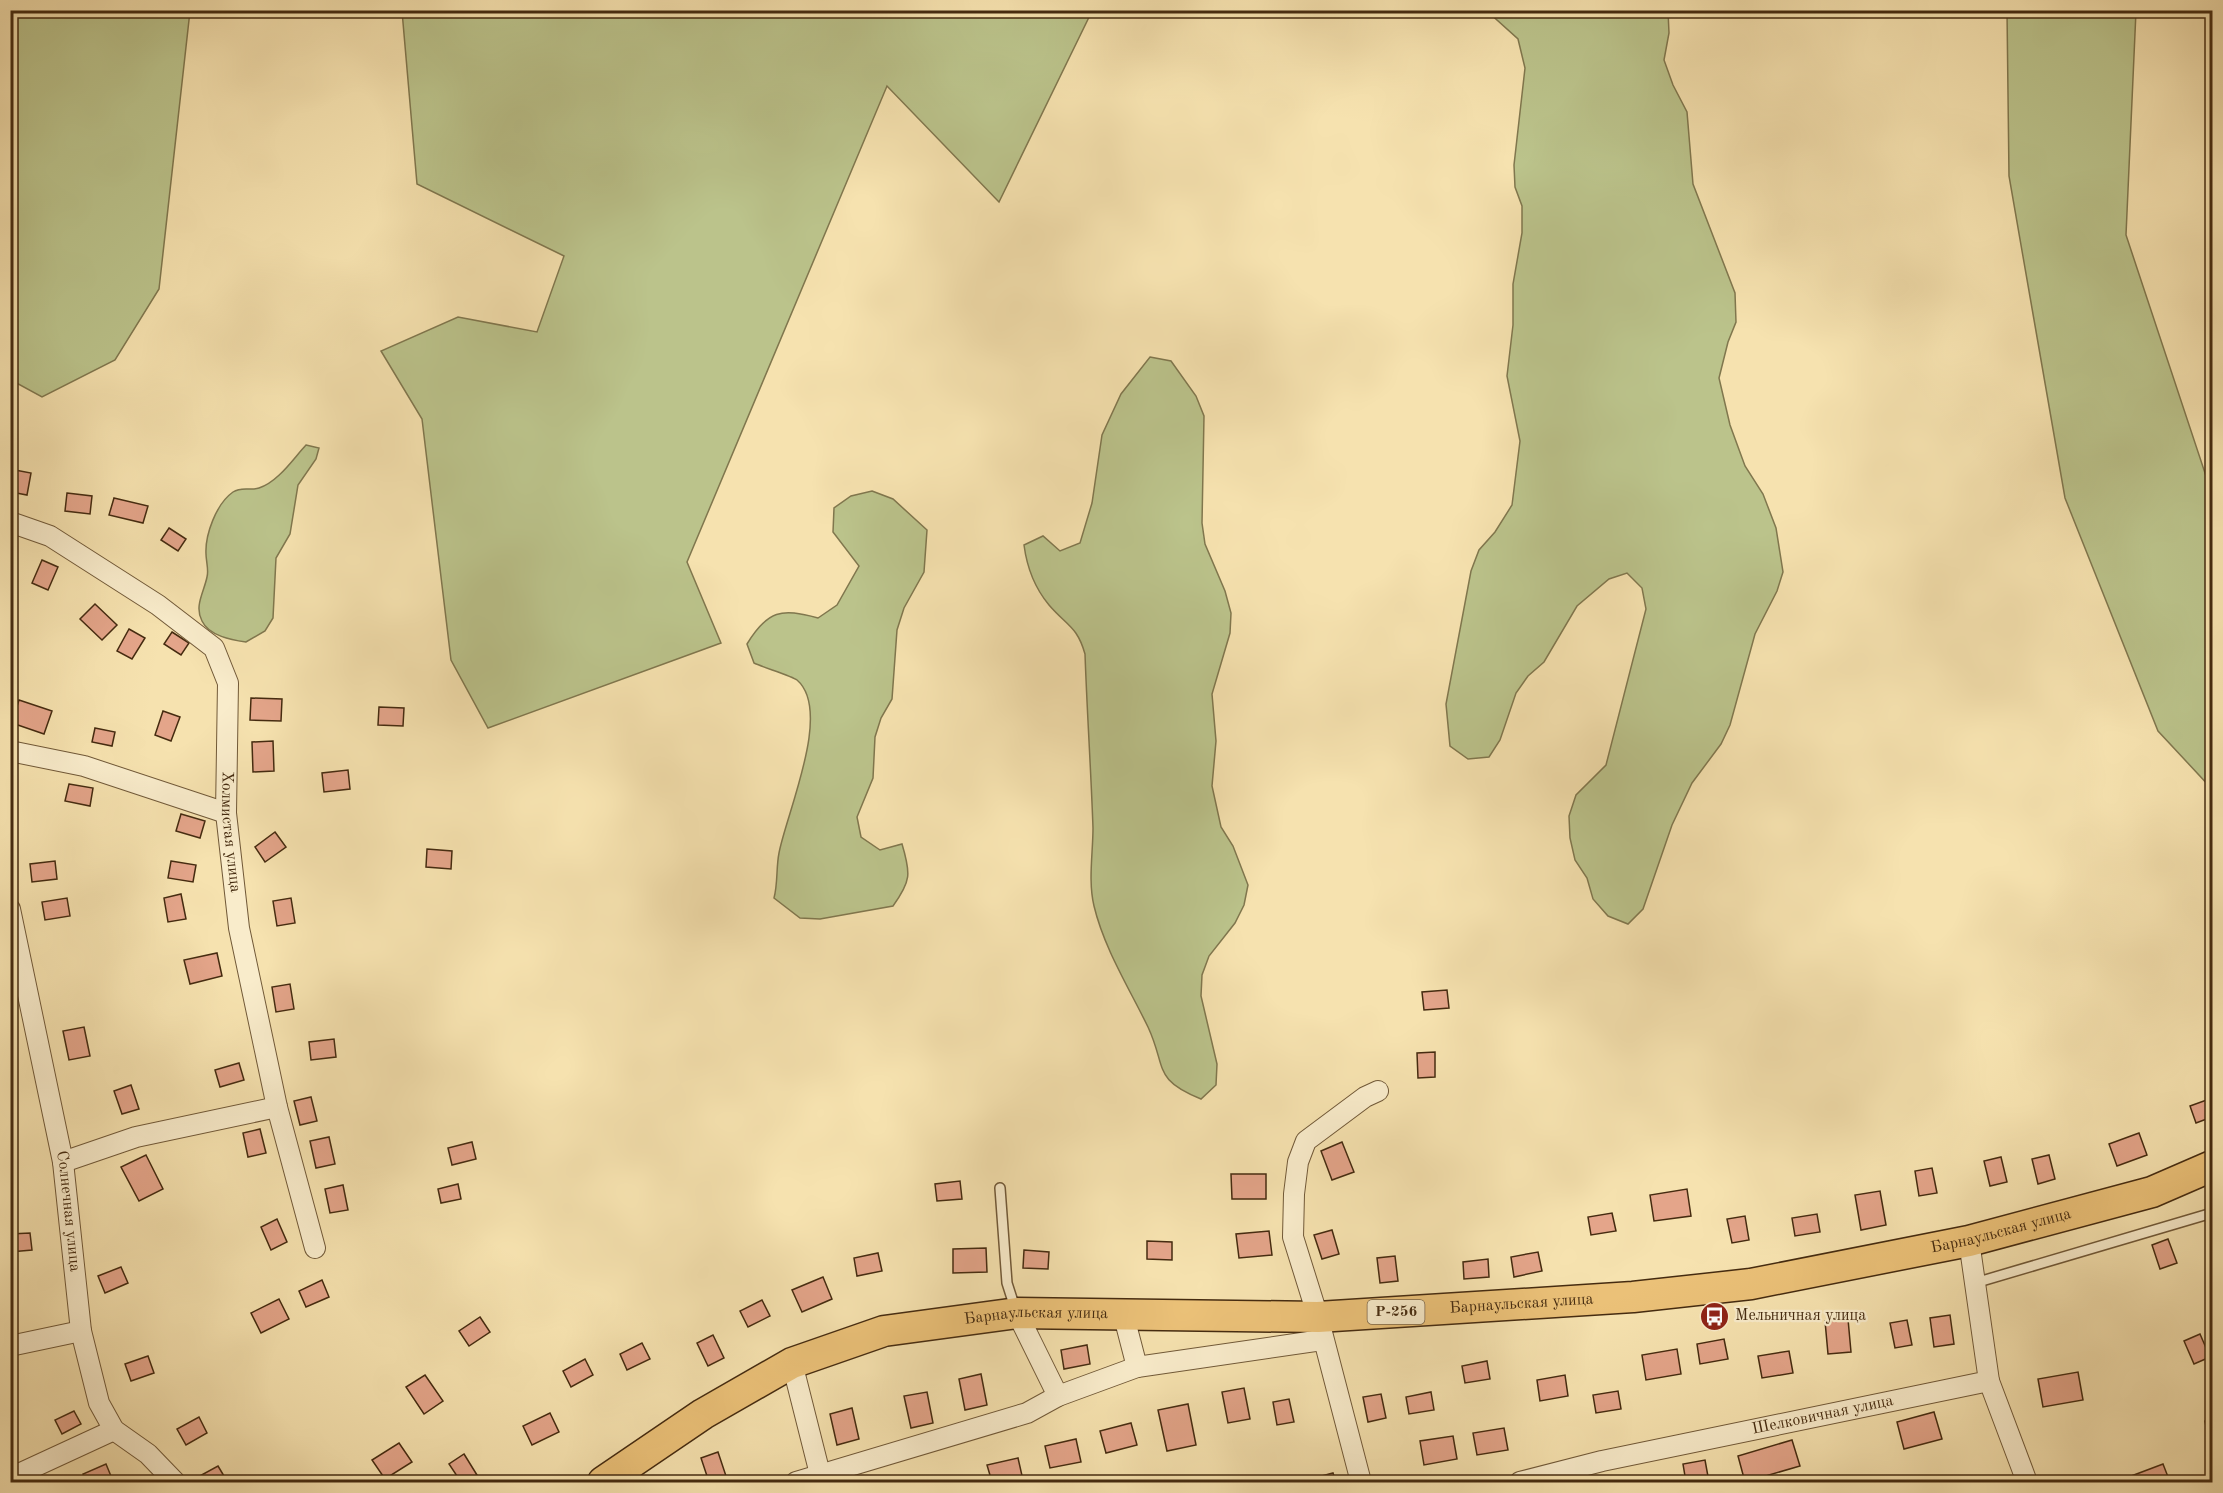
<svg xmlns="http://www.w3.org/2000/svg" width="2223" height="1493" viewBox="0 0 2223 1493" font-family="'Old Standard TT',serif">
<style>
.green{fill:#bbc38b;stroke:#80774e;stroke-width:1.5}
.building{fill:#e4a58a;stroke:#452b10;stroke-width:1.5}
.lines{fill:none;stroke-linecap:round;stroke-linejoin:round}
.lane-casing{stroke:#715938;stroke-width:12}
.street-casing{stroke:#715938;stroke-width:22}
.primary-casing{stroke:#452b10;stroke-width:33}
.lane{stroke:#f9eccb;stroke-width:9}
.street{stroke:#f9eccb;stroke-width:20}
.primary{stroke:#ebc178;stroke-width:30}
.labels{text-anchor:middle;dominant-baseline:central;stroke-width:4.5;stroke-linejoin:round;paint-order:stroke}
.shield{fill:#f9eccb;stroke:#7b6548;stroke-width:1.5}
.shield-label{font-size:15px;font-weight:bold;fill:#452b10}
.street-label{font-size:16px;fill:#452b10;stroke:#f9eccb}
.poi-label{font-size:16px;fill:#452b10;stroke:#f9eccb;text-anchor:start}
</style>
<rect width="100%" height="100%" fill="#f6e2af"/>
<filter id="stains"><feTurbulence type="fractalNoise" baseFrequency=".00333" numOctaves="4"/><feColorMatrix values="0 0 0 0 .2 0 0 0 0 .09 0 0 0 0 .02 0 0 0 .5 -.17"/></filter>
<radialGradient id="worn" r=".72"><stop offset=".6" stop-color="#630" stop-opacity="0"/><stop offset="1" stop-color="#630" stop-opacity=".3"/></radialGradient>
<g class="green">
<path d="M10,11h180l-31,278 -44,71 -73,37 -31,-17z"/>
<path d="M402,11h690l-93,191 -112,-116 -200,476 34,81 -233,85 -37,-68 -29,-241 -41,-68 77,-34 79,15 27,-76 -147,-72z"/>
<path d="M1487,11h181l1,22 -5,27 9,25 14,27 6,72 42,109 1,29 -8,20 -9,36 11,47 15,41 18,28 13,34 7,44 -6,19 -22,43 -25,91 -9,19 -29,39 -20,42 -29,84 -15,15 -20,-8 -15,-17 -6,-21 -12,-18 -5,-22 -1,-22 7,-21 30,-30 40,-156 -4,-21 -15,-15 -18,6 -32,27 -33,56 -16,14 -12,17 -16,47 -11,17 -21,2 -18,-13 -4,-42 25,-133 8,-21 16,-18 17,-27 8,-64 -13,-65 6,-51v-41l9,-51v-27l-7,-19 -1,-22 11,-97 -7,-29z"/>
<path d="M2007,11h129l-10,224 86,259v295l-54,-58 -93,-233 -56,-322z"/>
<path d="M1150,357l21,4 25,35 8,20 -2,107 3,21 20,47 6,22 -1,20 -18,61 4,47 -4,45 9,41 12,19 15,39 -4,20 -9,18 -26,33 -7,19 -1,21 16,68 -1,21 -15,14c-49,-20 -34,-31 -53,-72 -19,-39 -44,-79 -54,-121 -6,-25 -1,-53 -1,-78 -2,-58 -6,-116 -8,-174 -8,-28 -18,-28 -36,-49 -15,-18 -22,-37 -25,-60l19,-9 17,15 20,-8 12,-40 10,-68 19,-41z"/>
<path d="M306,445l13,3 -3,11 -18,26 -8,49 -14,24 -3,60 -8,13 -19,11c-14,-2 -37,-6 -44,-21 -8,-15 2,-29 5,-44 2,-7 -1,-16 -1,-23 -1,-19 10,-50 27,-62 9,-6 18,-1 26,-4 19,-6 34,-29 47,-43z"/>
<path d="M872,491l21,8 34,31 -3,42 -20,36 -7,22 -5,69 -11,19 -6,19 -2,41 -16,39 4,20 19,13 22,-6c9,30 9,37 -9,62l-73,13 -20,-1 -26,-20c4,-15 2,-30 5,-45 7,-39 54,-142 18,-173 -5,-4 -35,-13 -43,-17l-7,-19c21,-34 34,-36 71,-26l19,-13 22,-39 -26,-34 1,-24 17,-12z"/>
</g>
<g class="building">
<path d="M15,470l16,3 -4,22 -16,-3z"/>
<path d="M67,493l25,3 -2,18 -25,-3z"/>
<path d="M114,498l34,8 -5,17 -34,-8z"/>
<path d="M169,528l17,11 -8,12 -17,-11z"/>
<path d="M42,560l16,7 -10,23 -16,-7z"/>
<path d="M95,604l22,21 -15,15 -22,-21z"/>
<path d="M129,629l16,9 -13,21 -15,-8z"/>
<path d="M172,632l17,11 -8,12 -17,-11z"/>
<path d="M251,698l31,1 -1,22 -31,-1z"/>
<path d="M19,700l33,11 -8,23 -32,-11z"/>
<path d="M379,707l25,1 -1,18 -25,-1z"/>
<path d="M163,711l17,6 -9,24 -16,-6z"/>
<path d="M95,728l20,4 -3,14 -20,-4z"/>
<path d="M273,741l1,30 -21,1 -1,-30z"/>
<path d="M348,770l2,19 -26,3 -2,-19z"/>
<path d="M69,784l24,4 -3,18 -25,-5z"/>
<path d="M181,814l24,7 -5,17 -24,-7z"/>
<path d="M275,832l11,15 -21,15 -10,-15z"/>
<path d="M427,849l25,2 -1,18 -25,-2z"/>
<path d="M55,861l2,18 -25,3 -2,-18z"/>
<path d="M171,861l25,4 -3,17 -25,-4z"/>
<path d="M181,894l5,25 -18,3 -4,-24z"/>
<path d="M67,898l3,18 -25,4 -3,-18z"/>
<path d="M291,898l4,25 -18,3 -4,-25z"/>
<path d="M217,953l5,23 -32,8 -6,-24z"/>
<path d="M290,984l4,25 -18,3 -4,-25z"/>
<path d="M1447,990l2,18 -25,2 -2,-18z"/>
<path d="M84,1027l6,29 -21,4 -6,-29z"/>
<path d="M334,1039l2,18 -25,3 -2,-18z"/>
<path d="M1435,1052v25l-17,1 -1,-25z"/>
<path d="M239,1063l5,17 -24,7 -5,-17z"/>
<path d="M131,1085l8,24 -17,5 -8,-23z"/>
<path d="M311,1097l6,24 -17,4 -6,-24z"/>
<path d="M2212,1098v19l-16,6 -6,-17z"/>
<path d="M260,1129l6,24 -18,4 -5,-24z"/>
<path d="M2139,1133l8,22 -30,11 -8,-22z"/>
<path d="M329,1137l6,27 -19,4 -6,-27z"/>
<path d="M472,1142l4,17 -24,6 -4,-17z"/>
<path d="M1342,1142l12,30 -22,8 -11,-29z"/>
<path d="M146,1155l17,34 -24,12 -18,-34z"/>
<path d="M2049,1155l6,24 -17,5 -6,-25z"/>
<path d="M2001,1157l6,25 -17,4 -6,-25z"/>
<path d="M1932,1168l5,25 -18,3 -4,-25z"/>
<path d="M1231,1174h35v25h-34z"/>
<path d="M960,1181l2,18 -25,2 -2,-17z"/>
<path d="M458,1184l3,15 -20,4 -3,-14z"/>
<path d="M343,1185l5,25 -18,3 -5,-24z"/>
<path d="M1687,1189l4,27 -37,5 -4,-26z"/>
<path d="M1880,1191l6,34 -25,5 -6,-35z"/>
<path d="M1612,1213l4,18 -25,4 -3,-18z"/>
<path d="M1817,1214l3,18 -25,4 -3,-18z"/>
<path d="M1745,1216l4,24 -17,3 -5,-24z"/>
<path d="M277,1219l10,23 -16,8 -10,-23z"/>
<path d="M1332,1230l7,24 -17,5 -8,-24z"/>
<path d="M1269,1231l3,24 -33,3 -3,-24z"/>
<path d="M30,1233l2,17 -22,2v-18z"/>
<path d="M2168,1239l9,24 -17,6 -8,-24z"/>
<path d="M1147,1241l25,1v18l-25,-1z"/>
<path d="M986,1248l1,24 -34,1v-24z"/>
<path d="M1024,1250l25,2 -1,17 -25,-1z"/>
<path d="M1538,1252l4,19 -28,6 -3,-20z"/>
<path d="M878,1253l4,18 -25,5 -3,-18z"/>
<path d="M1395,1256l3,25 -18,2 -3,-25z"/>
<path d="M1488,1259l1,18 -25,2 -1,-17z"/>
<path d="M121,1267l7,16 -23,10 -7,-17z"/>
<path d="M823,1277l9,22 -30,13 -10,-22z"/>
<path d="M322,1280l7,17 -23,10 -7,-16z"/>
<path d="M279,1299l10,20 -28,14 -10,-20z"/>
<path d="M762,1300l8,16 -22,11 -8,-16z"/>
<path d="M1950,1315l4,29 -20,3 -4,-29z"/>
<path d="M480,1317l10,15 -21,14 -10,-15z"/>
<path d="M1848,1319l3,33 -23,2 -3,-33z"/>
<path d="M1907,1320l5,25 -17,3 -5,-25z"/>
<path d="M2200,1334l10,23 -16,7 -10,-23z"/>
<path d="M713,1335l11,23 -16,8 -11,-23z"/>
<path d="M1724,1339l4,20 -28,5 -3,-20z"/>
<path d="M642,1343l8,16 -23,11 -7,-16z"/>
<path d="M1087,1345l3,19 -26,5 -3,-19z"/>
<path d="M1677,1349l4,25 -35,6 -4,-25z"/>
<path d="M1789,1351l4,22 -31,5 -4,-22z"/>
<path d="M148,1356l6,17 -23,8 -6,-17z"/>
<path d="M585,1359l8,16 -22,12 -8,-16z"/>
<path d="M1487,1361l3,18 -25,4 -3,-17z"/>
<path d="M2078,1372l5,28 -40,7 -5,-28z"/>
<path d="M981,1374l6,31 -22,5 -6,-31z"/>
<path d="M425,1375l18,26 -19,13 -18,-27z"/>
<path d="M1565,1375l3,21 -28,5 -3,-21z"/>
<path d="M1244,1388l6,31 -22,4 -6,-31z"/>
<path d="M1618,1391l3,18 -25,4 -3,-18z"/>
<path d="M927,1392l6,31 -22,5 -7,-32z"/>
<path d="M1431,1392l3,18 -25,4 -3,-17z"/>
<path d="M1381,1394l5,24 -18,4 -5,-25z"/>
<path d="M1289,1399l5,23 -17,3 -4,-23z"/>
<path d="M1188,1404l8,41 -29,6 -9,-41z"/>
<path d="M852,1408l7,31 -22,6 -7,-31z"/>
<path d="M74,1411l7,13 -19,10 -7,-14z"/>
<path d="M1934,1412l8,27 -38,10 -7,-27z"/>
<path d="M550,1413l9,19 -27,13 -9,-19z"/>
<path d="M199,1417l8,16 -21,12 -9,-16z"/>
<path d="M2212,1419v23l-3,1 -4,-22z"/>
<path d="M1131,1423l6,22 -31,8 -6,-22z"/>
<path d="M1504,1428l4,22 -31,5 -4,-22z"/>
<path d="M1453,1436l4,23 -33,6 -4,-24z"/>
<path d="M1076,1439l5,23 -31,6 -5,-22z"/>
<path d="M1792,1440l8,26 -55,16 -7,-26z"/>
<path d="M399,1443l13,19 -27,17 -13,-19z"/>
<path d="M718,1452l8,24 -17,6 -8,-24z"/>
<path d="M464,1454l13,21 -16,7 -12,-18z"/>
<path d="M1018,1458l5,22 -31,2 -5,-17z"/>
<path d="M1705,1460l4,22h-23l-3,-18z"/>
<path d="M106,1464l7,17 -26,1 -4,-8z"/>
<path d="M2163,1464l7,18h-42l-2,-4z"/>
<path d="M218,1466l9,15 -28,1 -3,-4z"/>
<path d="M1333,1473l3,9h-33v-1z"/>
</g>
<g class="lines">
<defs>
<g id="lane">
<path d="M1000,1188l7,95 8,25"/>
<path d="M1975,1283l237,-70"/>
</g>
<g id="street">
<path id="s1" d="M10,522l40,14 108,69 56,43 14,35 -2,130 13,115 38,179 38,141"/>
<path d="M10,751l74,15 142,47"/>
<path id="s2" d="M10,909l53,253 18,169 18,72 15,27 34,24 27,28"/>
<path d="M63,1162l73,-25 141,-30"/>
<path d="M1017,1313l41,83"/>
<path d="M10,1346l71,-15"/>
<path d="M792,1363l30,119"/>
<path d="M1137,1367l185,-27"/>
<path d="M1989,1381l38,101"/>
<path d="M10,1478l104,-48"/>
<path d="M796,1482l231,-69 31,-17 79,-29 -14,-54"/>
<path d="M1361,1482l-43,-165 -25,-80 1,-43 4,-32 8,-21 59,-44 13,-6"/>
<path id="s3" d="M1520,1482l82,-21 387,-80 -20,-140"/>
</g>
<g id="primary">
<path id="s4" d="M603,1482l100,-68 89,-51 92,-32 133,-18 301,4 315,-20 118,-13 218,-43 183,-49 60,-26"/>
</g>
</defs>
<use href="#lane" class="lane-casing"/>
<use href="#street" class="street-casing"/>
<use href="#primary" class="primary-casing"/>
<use href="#lane" class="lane"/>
<use href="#street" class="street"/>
<use href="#primary" class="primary"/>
</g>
<defs>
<symbol id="bus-disc" viewBox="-11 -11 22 22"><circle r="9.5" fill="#8f2418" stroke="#f9eccb"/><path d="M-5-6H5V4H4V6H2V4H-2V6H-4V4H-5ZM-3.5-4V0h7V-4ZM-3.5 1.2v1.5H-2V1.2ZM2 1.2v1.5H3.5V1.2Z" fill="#fff"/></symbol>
</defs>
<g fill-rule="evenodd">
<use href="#bus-disc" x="1698" y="1300" width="33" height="33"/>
</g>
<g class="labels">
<rect class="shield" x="1367.5" y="1300" width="57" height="24" rx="4.5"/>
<g class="shield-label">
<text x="1396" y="1312">Р-256</text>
</g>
<g class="street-label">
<text stroke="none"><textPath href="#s1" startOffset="428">Холмистая улица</textPath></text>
<text stroke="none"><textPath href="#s2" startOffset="308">Солнечная улица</textPath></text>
<text stroke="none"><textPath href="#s4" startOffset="1446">Барнаульская улица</textPath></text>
<text stroke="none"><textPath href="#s4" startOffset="960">Барнаульская улица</textPath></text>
<text stroke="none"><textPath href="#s4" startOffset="474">Барнаульская улица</textPath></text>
<text stroke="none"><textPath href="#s3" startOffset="310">Шелковичная улица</textPath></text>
</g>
<g class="poi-label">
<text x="1735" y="1316">Мельничная улица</text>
</g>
</g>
<rect width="2223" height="1493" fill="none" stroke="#f6e2af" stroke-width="36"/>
<rect x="12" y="12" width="2199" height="1469" fill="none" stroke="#452b10" stroke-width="3"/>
<rect x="18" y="18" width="2187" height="1457" fill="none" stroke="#452b10" stroke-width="1.5"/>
<rect width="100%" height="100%" filter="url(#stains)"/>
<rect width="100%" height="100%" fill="url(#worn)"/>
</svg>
